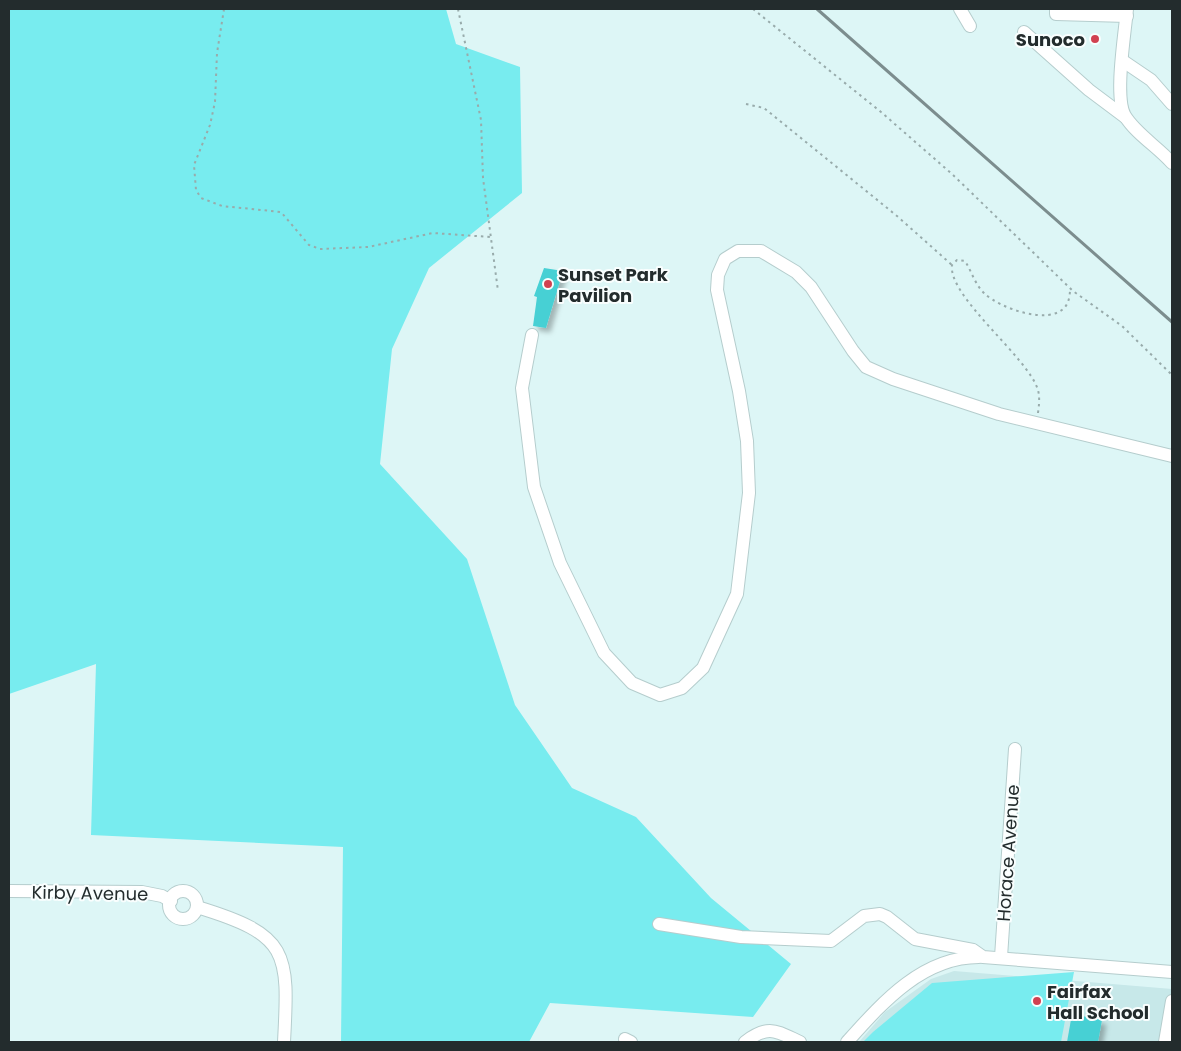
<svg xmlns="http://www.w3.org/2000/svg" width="1181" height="1051" viewBox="0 0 1181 1051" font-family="Poppins,sans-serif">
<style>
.built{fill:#c7e8e9}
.green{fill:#78ecef}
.building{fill:#47d0d4;filter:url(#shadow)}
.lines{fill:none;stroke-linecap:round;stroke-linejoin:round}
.minor-casing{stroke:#b5cdcd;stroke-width:14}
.path{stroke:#98abab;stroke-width:2;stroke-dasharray:2.5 4;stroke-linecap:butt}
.minor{stroke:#fff;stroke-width:12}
.rail{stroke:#7c8d8e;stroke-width:3}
.poi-dot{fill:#d14151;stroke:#f9fefe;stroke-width:2}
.labels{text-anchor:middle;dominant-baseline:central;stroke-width:4;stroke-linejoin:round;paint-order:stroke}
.poi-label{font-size:18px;font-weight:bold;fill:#232c2d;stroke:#f9fefe;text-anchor:start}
.street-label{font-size:18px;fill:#232c2d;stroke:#f9fefe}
</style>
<defs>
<filter id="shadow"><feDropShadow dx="4.5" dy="4.5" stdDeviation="2.5" flood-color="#0004"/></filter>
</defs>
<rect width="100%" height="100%" fill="#ddf6f6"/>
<path class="built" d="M954,971l218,18v53h-313l26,-30 46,-33z"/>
<g class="green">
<path d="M9,9h437l10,35 64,23 2,126 -93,75 -37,81 -12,115 87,95 48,146 57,83 64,29 75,81 80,66 -38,53 -203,-14 -21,39h-188l2,-195 -252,-12 5,-171 -87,30z"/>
<path d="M1074,972l-13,70h-198l10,-10 59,-49z"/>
</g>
<g class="building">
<path d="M544,268l19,3 -17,57 -13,-2 4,-29 -3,-1z"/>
<path d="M1072,1014l30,6 -4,22h-31z"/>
</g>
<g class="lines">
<defs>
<g id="minor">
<path d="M960,9l10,17"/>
<path d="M1056,9v5l71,2"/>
<path d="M1127,9c-2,24 -13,89 -2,107 11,18 33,31 47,47"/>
<path d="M1024,32l65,58 36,27"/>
<path d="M1123,61l28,19 21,24"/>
<path d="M532,335l-10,53 12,99 26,76 44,90 28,30 28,12 22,-7 21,-20 34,-74 12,-101 -2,-52 -8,-50 -22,-101 1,-15 7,-16 13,-8h23l35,21 15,15 42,64 13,16 27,12 106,35 173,42"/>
<path d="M9,891l133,1 20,4 9,5"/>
<circle cx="183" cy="905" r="14"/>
<path d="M197,907c92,28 92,44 87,135"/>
<path d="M659,924l82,13 90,4 33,-25 16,-2 7,3 28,22 58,11 10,7 189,15"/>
<path d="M1001,957l14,-208"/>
<path d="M625,1039l6,3"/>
<path d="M745,1042c24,-18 31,-11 55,0"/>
<path d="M847,1042c35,-39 75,-85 132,-85"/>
<path d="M1165,1042l7,-41"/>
</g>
</defs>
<use href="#minor" class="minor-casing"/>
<g class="path">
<path d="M224,9l-7,44 -2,49 -5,23 -16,40 2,25 5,8 21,8 59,6 28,33 11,4 48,-2 65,-14 57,4"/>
<path d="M458,9l23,111 2,58 15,113"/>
<path d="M753,9l128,103 71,62 121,117 49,35 50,49"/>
<path d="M746,104l18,4 133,108 55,49"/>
<path d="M1038,413c1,-8 2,-15 0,-23 -10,-33 -90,-93 -86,-125l5,-5 8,1c7,11 10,24 20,33 15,14 64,32 80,13 4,-5 5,-12 5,-18"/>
</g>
<use href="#minor" class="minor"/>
<path class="rail" d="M817,9l355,313"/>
</g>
<g class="poi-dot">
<circle cx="1095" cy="39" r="5"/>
<circle cx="548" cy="284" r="5"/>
<circle cx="1037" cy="1001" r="5"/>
</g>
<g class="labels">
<g class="poi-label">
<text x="1085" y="39" text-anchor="end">Sunoco</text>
<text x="558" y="274">Sunset Park<tspan x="558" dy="21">Pavilion</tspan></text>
<text x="1047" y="991">Fairfax<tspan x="1047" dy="21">Hall School</tspan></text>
</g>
<g class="street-label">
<text transform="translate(1008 853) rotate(-86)">Horace Avenue</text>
<text transform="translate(90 893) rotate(1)">Kirby Avenue</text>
</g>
</g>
<rect width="1181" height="1051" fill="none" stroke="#232c2d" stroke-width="20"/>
</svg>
